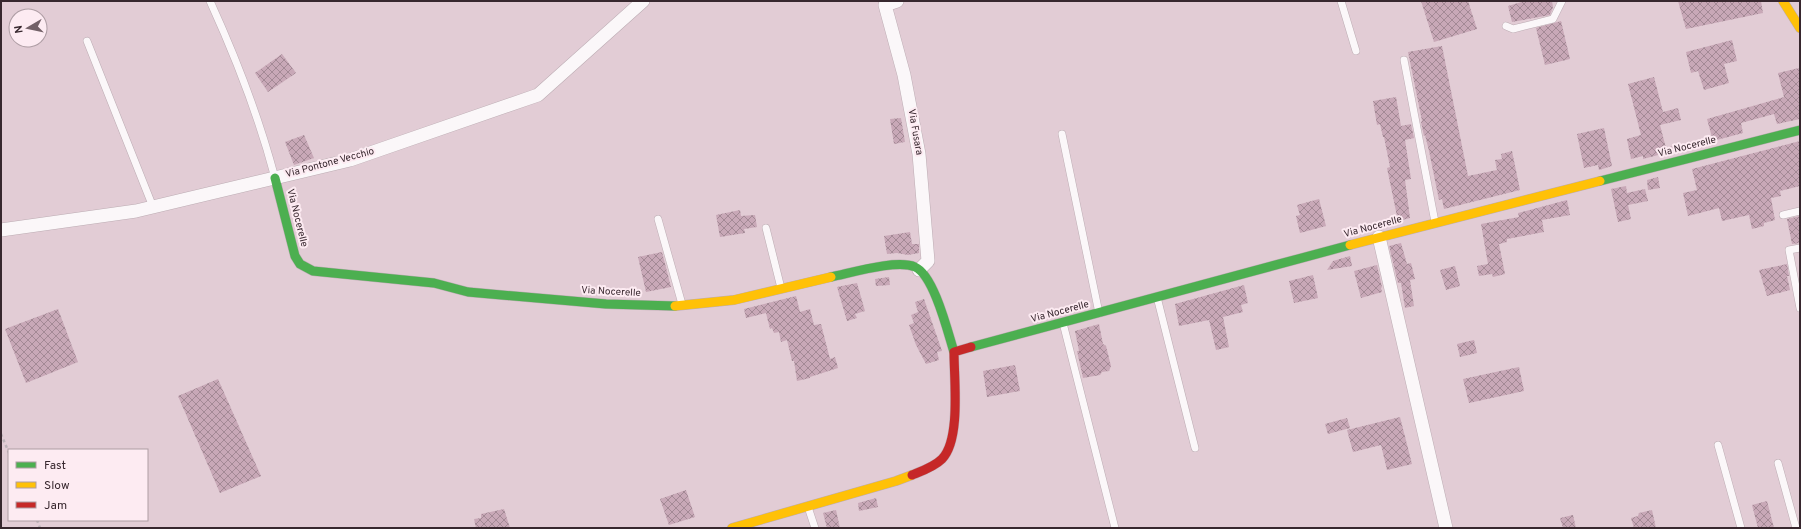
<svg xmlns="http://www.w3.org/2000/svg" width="1801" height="529" viewBox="0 0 1801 529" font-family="Overpass,sans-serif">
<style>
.building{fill:url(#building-cross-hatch)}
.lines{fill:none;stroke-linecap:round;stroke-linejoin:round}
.lane-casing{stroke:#bcacb3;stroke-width:8}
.street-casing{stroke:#bcacb3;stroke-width:14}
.fast-casing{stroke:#bcacb3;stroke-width:10}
.slow-casing{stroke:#bcacb3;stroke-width:10}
.jam-casing{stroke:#bcacb3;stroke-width:10}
.path{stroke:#bcb3b8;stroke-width:2.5;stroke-dasharray:3 3;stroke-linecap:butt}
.lane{stroke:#fbf7f9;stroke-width:7}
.street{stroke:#fbf7f9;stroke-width:13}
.fast{stroke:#4caf50;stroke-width:9}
.slow{stroke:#ffc107;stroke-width:9}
.jam{stroke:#c62828;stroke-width:9}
.labels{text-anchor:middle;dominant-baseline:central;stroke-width:4;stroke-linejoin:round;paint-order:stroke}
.street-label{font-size:10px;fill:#37272e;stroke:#fdebf2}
</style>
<defs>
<pattern id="building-cross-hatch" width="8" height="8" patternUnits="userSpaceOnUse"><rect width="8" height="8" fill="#c8a8b7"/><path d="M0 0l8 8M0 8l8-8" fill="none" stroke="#a38995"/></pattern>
</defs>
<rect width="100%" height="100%" fill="#e2ccd5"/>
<g class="building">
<path d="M1421,1h47l9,28 -43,13z"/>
<path d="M1525,1h27l1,6 -3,8 -38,7 -4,-16z"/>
<path d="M1678,1h83l2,12 -77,16z"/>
<path d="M1561,21l9,38 -25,6 -9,-37z"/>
<path d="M1732,40l5,21 -13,3 5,19 -25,7 -6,-19 -7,2 -5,-21z"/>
<path d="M1442,46l26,130 29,-6 -2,-10 7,-1 -1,-5 11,-3 8,39 -76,19 -2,-10 -3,1 -10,-49 -4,-16 -1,1 -3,-14 1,-1 -14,-69z"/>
<path d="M282,54l14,19 -28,19 -13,-19z"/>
<path d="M1799,68l1,51 -23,5 -3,-10 -33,9 2,10 -30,8 -6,-22 77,-22 -6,-24z"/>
<path d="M1654,77l9,35 15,-4 3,12 -21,5 6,23 14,-4 1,5 -38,10v-3l-12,3 -4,-20 14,-4 -13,-51z"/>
<path d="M1396,97l5,29 10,-2 3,14 -9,2 6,39 -6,1 5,38 -12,3 -11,-53 3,-1 -6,-30h-1l-3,-13 -3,1 -4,-24z"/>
<path d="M901,118l4,24 -11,2 -4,-25z"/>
<path d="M1604,128l8,38 -13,4 -1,-5 -14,3 -7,-34z"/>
<path d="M304,135l10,23 -20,7 -9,-23z"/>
<path d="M1800,141v45l-20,5 1,5 -10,2 4,22 -11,3v3l-12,3 -3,-14 -27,6 -3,-13 -31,8 -5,-23 14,-3 -5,-21z"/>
<path d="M1658,177l2,11 -12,2 -1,-10z"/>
<path d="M1626,186l1,7 18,-4 3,12 -20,4 3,14 -13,3 -7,-33z"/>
<path d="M1319,199l7,27 -26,7 -4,-17 4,-1 -3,-10z"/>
<path d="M1567,200l3,15 -28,5 2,12 -37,7v3l-8,2 6,30 -12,3 -1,-3 -13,2 -2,-10 11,-2 -7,-40 38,-7 -1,-4z"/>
<path d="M740,210l1,6 14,-1 2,12 -13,2 1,4 -25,4 -4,-22z"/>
<path d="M1800,216v27l-8,1 -5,-25z"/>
<path d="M910,232l2,12h7v9l-11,2 -11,-2 -10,1 -3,-18z"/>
<path d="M1401,243l6,21 4,-1 4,16 -5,1 4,26 -9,2 -4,-25h-3l-9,-37z"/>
<path d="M662,252l9,35 -25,5 -8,-35z"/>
<path d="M1350,256l2,10 -25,4 6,-9z"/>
<path d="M1787,264l2,12h-2l3,14 -23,6 -8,-26z"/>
<path d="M1377,265l5,22 -1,1 1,4 -21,6 -7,-27z"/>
<path d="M1455,266l5,20 -14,4 -6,-20z"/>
<path d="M1313,275l5,23 -24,5 -5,-22z"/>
<path d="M889,277l1,8 -14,1 -1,-7z"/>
<path d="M857,283l8,28 -10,3 2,4 -10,3 -10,-34z"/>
<path d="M1244,285l4,18 -7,2 2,7 -20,5 6,30 -13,3 -7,-30 -30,6 -4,-22z"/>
<path d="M796,296l4,16 10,-3 4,16 7,-1 9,35 5,-2 3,11 -28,9v1l-13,3 -3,-20h-2l-5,-21 -6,2 -2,-10 -5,1 -2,-5 -2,1 -4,-16 -20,5 -2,-9z"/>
<path d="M924,299l18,52 -5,1 2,8 -13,4 -10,-19 -7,-20 5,-2 -3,-8 7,-3 -3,-10z"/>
<path d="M58,309l20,53 -52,21 -21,-54z"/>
<path d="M1099,324l4,20 3,2 5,20 -2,5 -7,1 -2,3 -17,3 -6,-27h2l-4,-20z"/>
<path d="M1474,340l3,13 -17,4 -3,-13z"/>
<path d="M1015,365l5,26 -33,6 -4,-26z"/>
<path d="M1519,367l5,24 -55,12 -6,-24z"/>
<path d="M218,379l43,97 -41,17 -42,-97z"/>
<path d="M1400,417l12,47 -25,6 -6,-25 -28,7 -6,-22z"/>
<path d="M1347,418l3,10 -22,6 -3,-10z"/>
<path d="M686,490l9,27 -26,8 -9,-26z"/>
<path d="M876,498l2,9 -19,4 -1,-8z"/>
<path d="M1767,501l7,27h-16l-6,-23z"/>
<path d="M504,509l6,19h-34l-2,-9 7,-1v-4z"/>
<path d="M836,510l4,18h-13l-4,-15z"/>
<path d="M1652,510l4,18h-22l-3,-10 7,-2 1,-3z"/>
<path d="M1573,515l3,13h-13l-3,-10z"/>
</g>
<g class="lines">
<defs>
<g id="lane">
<path d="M210,1c26,57 49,116 65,177"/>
<path d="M1341,1l15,50"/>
<path d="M1506,26l7,3 40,-10 9,-18"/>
<path d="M87,41l66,166"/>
<path d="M1404,60l31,162"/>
<path d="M1062,134l37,179"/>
<path d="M1783,215l17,-4"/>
<path d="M658,219l24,85"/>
<path d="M766,228l15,60"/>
<path d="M1800,248l-11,2 11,58"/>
<path d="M1157,297l38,151"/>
<path d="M1063,323l52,205"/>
<path d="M1718,445l23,83"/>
<path d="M1778,463l18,65"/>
<path d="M808,507l7,21"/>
</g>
<g id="street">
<path d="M897,1l-12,4 19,70 15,79 9,107 -9,9"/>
<path d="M1,230l135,-19 214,-51 188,-65 105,-94"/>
<path d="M1379,237l67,291"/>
</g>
<g id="fast">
<path d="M275,178l20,78 5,8 13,7 121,12 34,9 138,12 69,2"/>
<path d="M1600,181l200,-51"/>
<path d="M831,277c20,-4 66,-18 84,-10 19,8 33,66 39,85"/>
<path d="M971,347l379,-102"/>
</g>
<g id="slow">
<path d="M1783,1l17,27"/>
<path d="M1350,245l250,-64"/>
<path d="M675,306l59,-6 97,-23"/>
<path d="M732,528l164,-47 16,-6"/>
</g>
<path id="jam" d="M912,475c10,-4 22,-8 30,-16 19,-19 12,-80 12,-107l17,-5"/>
</defs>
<use href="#lane" class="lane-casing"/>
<use href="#street" class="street-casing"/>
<use href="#fast" class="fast-casing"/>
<use href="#slow" class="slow-casing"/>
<use href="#jam" class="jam-casing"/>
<g class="path">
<path d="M1,434l8,19"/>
<path d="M37,520l3,8"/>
</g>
<use href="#lane" class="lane"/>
<use href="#street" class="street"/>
<use href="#fast" class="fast"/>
<use href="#slow" class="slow"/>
<use href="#jam" class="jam"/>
</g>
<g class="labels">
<g class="street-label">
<text transform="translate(915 132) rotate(80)">Via Fusara</text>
<text transform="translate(1687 147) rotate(-14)">Via Nocerelle</text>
<text transform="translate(330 163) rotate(-15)">Via Pontone Vecchio</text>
<text transform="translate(297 218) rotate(76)">Via Nocerelle</text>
<text transform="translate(1373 227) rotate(-15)">Via Nocerelle</text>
<text transform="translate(611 292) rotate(3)">Via Nocerelle</text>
<text transform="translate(1060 312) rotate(-15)">Via Nocerelle</text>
</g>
</g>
<rect width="1801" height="529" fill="none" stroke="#37272e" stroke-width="4"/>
<rect x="8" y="449" width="140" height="72" fill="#fdebf2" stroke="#ae9da4"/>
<rect x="16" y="462" width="20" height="6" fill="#4caf50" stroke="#ae9da4"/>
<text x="44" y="469" font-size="12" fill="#37272e">Fast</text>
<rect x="16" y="482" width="20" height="6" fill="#ffc107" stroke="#ae9da4"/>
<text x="44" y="489" font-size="12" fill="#37272e">Slow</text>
<rect x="16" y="502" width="20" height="6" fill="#c62828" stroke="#ae9da4"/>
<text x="44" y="509" font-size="12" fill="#37272e">Jam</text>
<g transform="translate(28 28) rotate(261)"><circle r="19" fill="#fdebf2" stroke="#ae9da4"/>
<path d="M0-3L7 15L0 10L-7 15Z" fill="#736168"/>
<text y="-6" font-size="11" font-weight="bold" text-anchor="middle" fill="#37272e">N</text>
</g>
</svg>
